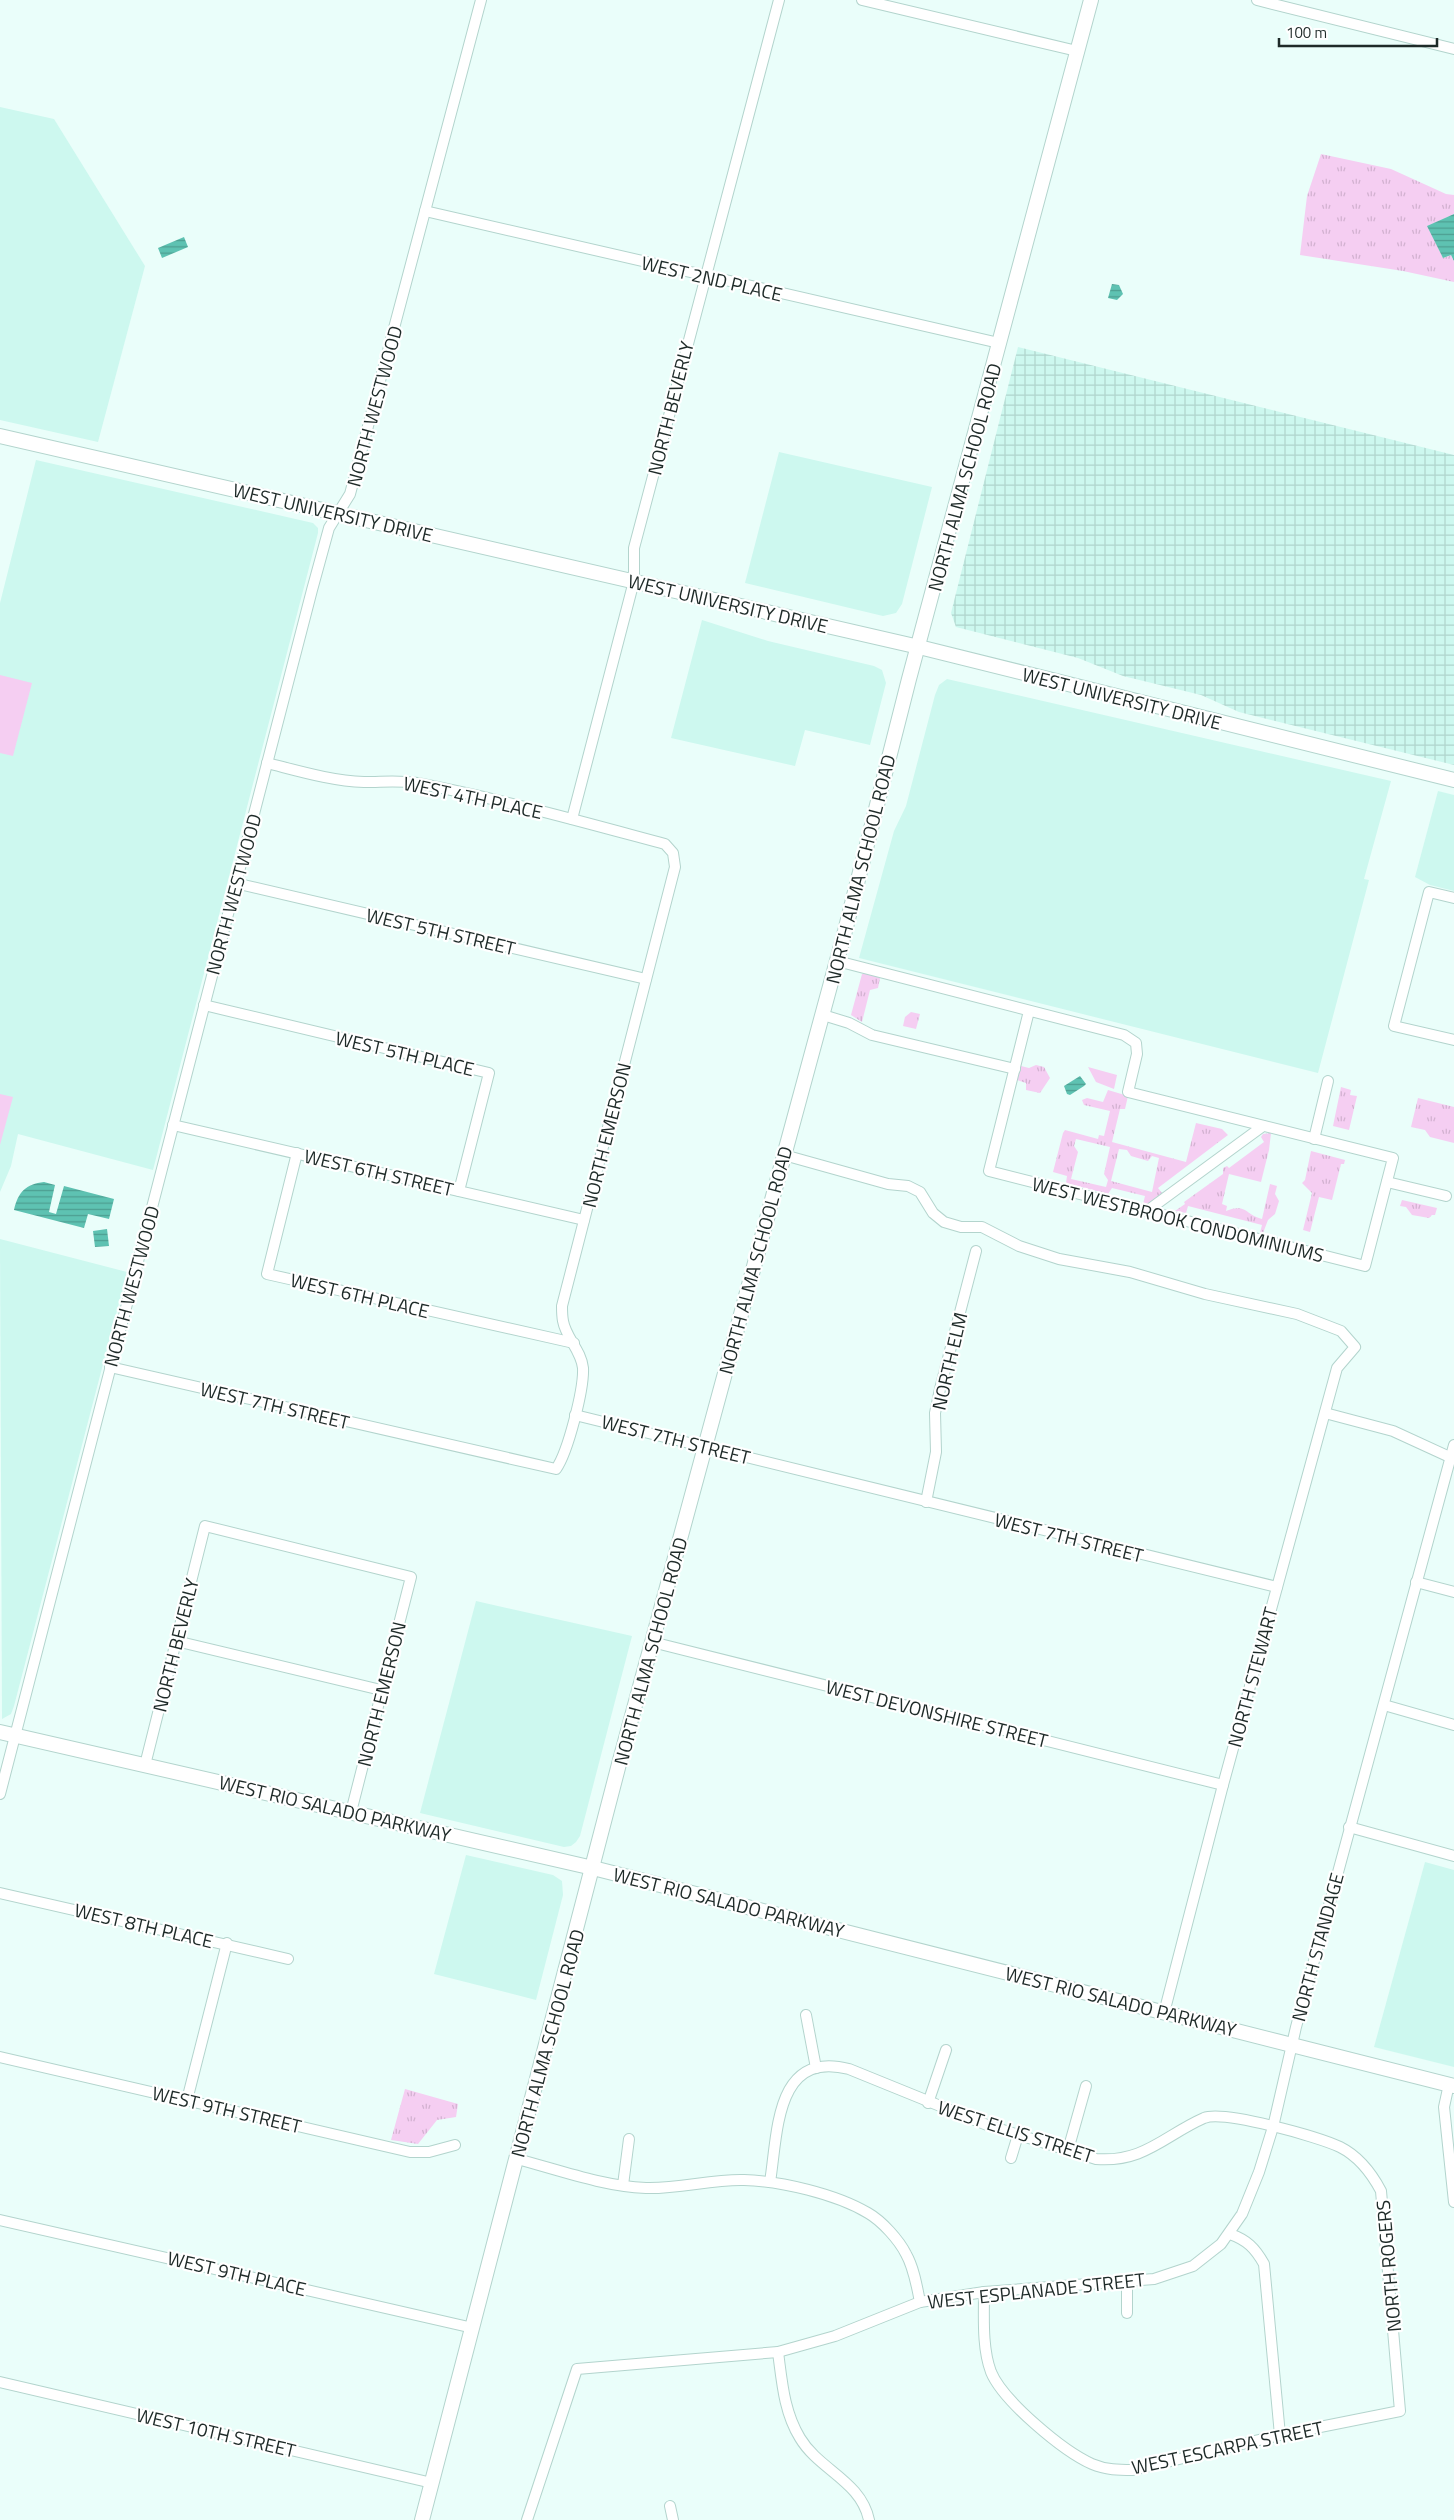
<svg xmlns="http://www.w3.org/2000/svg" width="1454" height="2520" viewBox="0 0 1454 2520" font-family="'Titillium Web',sans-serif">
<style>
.built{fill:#cdf8ef}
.industrial{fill:url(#industrial-grid)}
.grass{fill:#f5cef2}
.park{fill:url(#park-tufts);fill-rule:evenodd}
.water{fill:url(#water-rules)}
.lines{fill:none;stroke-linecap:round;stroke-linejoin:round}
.street-casing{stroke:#b3d4cd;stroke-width:12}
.secondary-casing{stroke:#b3d4cd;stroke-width:16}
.street{stroke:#fff;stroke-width:10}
.secondary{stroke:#fff;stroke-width:14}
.labels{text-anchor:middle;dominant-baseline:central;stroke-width:4.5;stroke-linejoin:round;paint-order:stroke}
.street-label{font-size:19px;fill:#1e2a28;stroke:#fff}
</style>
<defs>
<pattern id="industrial-grid" width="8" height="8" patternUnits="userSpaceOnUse" patternTransform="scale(1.25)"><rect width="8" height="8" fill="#cdf8ef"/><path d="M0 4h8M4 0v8" fill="none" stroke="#b0d5cd"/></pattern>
<pattern id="park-tufts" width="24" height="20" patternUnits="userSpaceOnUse" patternTransform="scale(1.25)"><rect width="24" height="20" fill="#f5cef2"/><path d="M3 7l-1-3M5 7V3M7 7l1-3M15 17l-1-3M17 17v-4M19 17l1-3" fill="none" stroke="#d2b1d0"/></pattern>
<pattern id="water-rules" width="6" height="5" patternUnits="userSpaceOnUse" patternTransform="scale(1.25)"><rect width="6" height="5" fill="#5ec2b2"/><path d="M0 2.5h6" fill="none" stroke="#4d9e91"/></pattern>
</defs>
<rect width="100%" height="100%" fill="#eafefa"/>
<g class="built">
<path d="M0,107l54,12 91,147 -47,176 -98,-22z"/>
<path d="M779,452l153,35 -30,117 -6,9 -13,3 -138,-33z"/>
<path d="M36,460l277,63 5,5v5l-165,637 -135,-36 -7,32 -11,26v-589z"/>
<path d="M702,620l66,21 106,25 8,4 4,13 -16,62 -65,-15 -10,36 -124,-28z"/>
<path d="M947,679l444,102 -27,98 5,1 -51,193 -459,-115 35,-127 12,-25 29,-111 4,-10z"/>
<path d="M1438,791l16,4v96l-24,-6 -15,-8z"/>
<path d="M0,1239l127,33 -113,434 -3,8 -9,5z"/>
<path d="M476,1601l156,35 -52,200 -4,6 -5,4 -7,1 -144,-34z"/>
<path d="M466,1855l87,20 9,6 1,14 -27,105 -102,-26z"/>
<path d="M1425,1862l29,8v197l-80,-20z"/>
</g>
<path class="industrial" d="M1018,347l436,108v310l-215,-53 -38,-17 -78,-19 -45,-18 -122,-31 -5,-14z"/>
<g class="grass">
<path d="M0,675l32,8 -19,73 -13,-3z"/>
<path d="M1088,1067l29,8 -3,14 -18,-7z"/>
<path d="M0,1094l13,3 -13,48z"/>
</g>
<g class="park">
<path d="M1321,154l70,15 55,25 8,1v19l-26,12 15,32 8,-3 3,6v21l-51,-11 -103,-16 7,-59z"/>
<path d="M862,974h7l11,4 -2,10 -8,2 -8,32 -11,-7z"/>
<path d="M911,1012l9,2 -4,15 -13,-3 2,-9z"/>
<path d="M1036,1065l8,2 6,11 -10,15 -14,-3v-7l-9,-3 4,-14 8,2z"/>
<path d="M1341,1087l10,3 -1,5 7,1 -8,34 -16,-4z"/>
<path d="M1108,1090l20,6 -3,13h-5l-8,33 74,20 10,-39 26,6 6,6 -70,53 4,5 -16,12 -3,-1 2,-8 -33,-8 -4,6 -42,-11 1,-7 -14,-4 10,-39 2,-3 33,9 1,-4 5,1 6,-25 -26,-6 -2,-5 5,-2 16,4zM1076,1139l34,8 -6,27 4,6 -2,7 -35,-8 7,-27 -4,-6zM1119,1149l8,1 4,6 17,5 4,-5 7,2 -7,34 -41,-11z"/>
<path d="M1418,1098l36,9v36l-24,-6 -5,-7 -14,-3z"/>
<path d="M1271,1133l-2,17 -8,32 -32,-8 -7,30 5,2 -1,5c21,-8 19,4 36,8l8,-35 7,2 -2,8 4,7 -4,13 -7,6 -5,13h-3l2,-8 -74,-19 -2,7 -11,-2 10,-7 -1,-2 39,-28v-6l4,-2 2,2 35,-26 -3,-5 2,-3z"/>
<path d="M1311,1151l34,9 -1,4h-3l-9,36 -13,-3 -9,35 -7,-2 9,-37 -10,-10 3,-3z"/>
<path d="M1402,1200l35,8 -2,7h-3l-3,3 -17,-3 -6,-8 -6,-1z"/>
<path d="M405,2089l53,15 -2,13 -19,3 -19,24 -27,-4z"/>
</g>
<g class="water">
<path d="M1454,214v47l-3,-6 -8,3 -16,-32z"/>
<path d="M184,237l4,10 -26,11 -4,-10z"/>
<path d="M1112,284l7,1 4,9 -6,6 -9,-2z"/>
<path d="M1080,1076l6,8 -2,2 -14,9 -3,-1 -3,-8z"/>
<path d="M44,1182l11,3 -6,27 7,2 8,-28 50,13 -5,20 -21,-5 -4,14 -70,-18c4,-18 12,-26 30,-28z"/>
<path d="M107,1229l2,17 -14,1 -2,-16z"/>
</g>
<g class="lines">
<defs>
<g id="street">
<path d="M862,0l215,51"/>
<path d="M1257,0l197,49"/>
<path d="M425,211l574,132"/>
<path d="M572,819l62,-238v-33l145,-548"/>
<path d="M235,883l411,96"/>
<path d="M1454,898l-25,-6 -35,134 60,14"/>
<path d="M837,961l287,74 12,8 1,11 -9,38 265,66 -28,108 -376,-95 40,-160"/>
<path d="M204,1005l285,68 -30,118"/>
<path d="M823,1015l26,8 23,12 143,34"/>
<path d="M173,1125l411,95"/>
<path d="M1314,1139l14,-58"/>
<path d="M297,1153l-30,121 307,69"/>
<path d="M784,1155l104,29 20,2 12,6 13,21 11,9 17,5h21l37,19 40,13 71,13 75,22 92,20 44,17 14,16 -18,21 -114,417 -59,228"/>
<path d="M1387,1182l59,14"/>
<path d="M1147,1211l116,-85"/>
<path d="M110,1367l446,102c12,-17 28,-80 27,-101 -2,-18 -17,-30 -20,-47 -1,-5 -1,-10 -1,-15l113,-439 -2,-14 -8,-9c-82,-22 -164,-45 -248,-61 -18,-3 -34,-1 -53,-1 -32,-1 -65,-11 -97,-19"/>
<path d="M1325,1413l68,18 61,28"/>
<path d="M575,1415l702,172"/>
<path d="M926,1502l10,-50 -1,-39 5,-24 36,-138"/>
<path d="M1416,1582l38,10"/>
<path d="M176,1641l205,49"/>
<path d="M652,1642l571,143"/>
<path d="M1384,1705l70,20"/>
<path d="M145,1765l60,-239 206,51 -60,235"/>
<path d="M0,1794l312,-1204 17,-62 21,-34 131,-494"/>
<path d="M1349,1827l105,29"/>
<path d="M0,1893l288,66"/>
<path d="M806,2015l10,53"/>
<path d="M0,2057l410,95h19l26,-7"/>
<path d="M1449,2084l-5,23 10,95"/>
<path d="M187,2100l40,-157"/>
<path d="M928,2103l18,-53"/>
<path d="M1068,2150l18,-64"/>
<path d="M1011,2158l7,-23"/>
<path d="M517,2159c42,11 85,27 129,29 33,1 66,-9 98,-8 37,1 92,14 124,33 14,8 31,27 38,41 8,14 11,33 14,48"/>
<path d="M770,2182c8,-50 5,-132 79,-113l138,56 109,34c48,4 69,-24 108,-41 20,-8 115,19 136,29 18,9 32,27 41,44l19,220 -120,24 -147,35c-14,0 -27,0 -41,-6 -29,-13 -89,-63 -101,-92 -9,-24 -7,-55 -7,-80"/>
<path d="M623,2185l6,-46"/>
<path d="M0,2220l473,108"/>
<path d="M1230,2234c17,6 25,14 34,30l16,171"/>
<path d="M1127,2282v31"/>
<path d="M778,2352c4,30 6,60 22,86 19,32 61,43 69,82"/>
<path d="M0,2382l432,101"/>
<path d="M670,2506l3,14"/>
<path d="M527,2520l50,-151 201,-17 57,-16 85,-34 64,-10 170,-13 39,-13 28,-22 21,-30 17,-42 14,-45 23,-100 158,-582"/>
</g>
<g id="secondary">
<path d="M0,436l919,211 535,133"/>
<path d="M0,1732l593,136 861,218"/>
<path d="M422,2520l197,-756 226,-833 64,-252 182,-679"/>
</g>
</defs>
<use href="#street" class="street-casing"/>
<use href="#secondary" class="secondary-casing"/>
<use href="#street" class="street"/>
<use href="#secondary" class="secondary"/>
</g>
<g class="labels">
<g class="street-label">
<text transform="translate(712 278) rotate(13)">WEST 2ND PLACE</text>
<text transform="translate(374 406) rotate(-75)">NORTH WESTWOOD</text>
<text transform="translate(670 408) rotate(-76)">NORTH BEVERLY</text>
<text transform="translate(964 477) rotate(-75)">NORTH ALMA SCHOOL ROAD</text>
<text transform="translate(333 512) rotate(13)">WEST UNIVERSITY DRIVE</text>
<text transform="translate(728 603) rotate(13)">WEST UNIVERSITY DRIVE</text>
<text transform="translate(1122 698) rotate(14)">WEST UNIVERSITY DRIVE</text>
<text transform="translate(473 797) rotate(12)">WEST 4TH PLACE</text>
<text transform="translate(860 869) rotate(-76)">NORTH ALMA SCHOOL ROAD</text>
<text transform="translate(233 894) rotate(-75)">NORTH WESTWOOD</text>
<text transform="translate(441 931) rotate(13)">WEST 5TH STREET</text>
<text transform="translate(405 1053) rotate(13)">WEST 5TH PLACE</text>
<text transform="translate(606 1135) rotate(-76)">NORTH EMERSON</text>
<text transform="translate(379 1172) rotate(13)">WEST 6TH STREET</text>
<text transform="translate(1178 1219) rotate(14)">WEST WESTBROOK CONDOMINIUMS</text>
<text transform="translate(755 1260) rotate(-75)">NORTH ALMA SCHOOL ROAD</text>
<text transform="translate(131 1286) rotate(-75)">NORTH WESTWOOD</text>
<text transform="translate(360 1295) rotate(13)">WEST 6TH PLACE</text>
<text transform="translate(949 1361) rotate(-77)">NORTH ELM</text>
<text transform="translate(275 1405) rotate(13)">WEST 7TH STREET</text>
<text transform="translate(676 1439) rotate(14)">WEST 7TH STREET</text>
<text transform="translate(1069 1537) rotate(14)">WEST 7TH STREET</text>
<text transform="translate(175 1645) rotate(-76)">NORTH BEVERLY</text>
<text transform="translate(650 1651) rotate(-75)">NORTH ALMA SCHOOL ROAD</text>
<text transform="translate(1252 1677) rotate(-75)">NORTH STEWART</text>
<text transform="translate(381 1694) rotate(-76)">NORTH EMERSON</text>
<text transform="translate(937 1713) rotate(14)">WEST DEVONSHIRE STREET</text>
<text transform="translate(335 1808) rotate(13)">WEST RIO SALADO PARKWAY</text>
<text transform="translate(729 1902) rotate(14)">WEST RIO SALADO PARKWAY</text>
<text transform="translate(144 1925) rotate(13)">WEST 8TH PLACE</text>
<text transform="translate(1317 1947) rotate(-75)">NORTH STANDAGE</text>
<text transform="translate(1121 2001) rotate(14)">WEST RIO SALADO PARKWAY</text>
<text transform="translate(547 2043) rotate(-75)">NORTH ALMA SCHOOL ROAD</text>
<text transform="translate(227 2109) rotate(13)">WEST 9TH STREET</text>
<text transform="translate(1016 2131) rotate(18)">WEST ELLIS STREET</text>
<text transform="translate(1388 2266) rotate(-95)">NORTH ROGERS</text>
<text transform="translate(237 2273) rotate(13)">WEST 9TH PLACE</text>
<text transform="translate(1036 2290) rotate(-6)">WEST ESPLANADE STREET</text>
<text transform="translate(216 2432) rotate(13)">WEST 10TH STREET</text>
<text transform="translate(1227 2447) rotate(-12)">WEST ESCARPA STREET</text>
</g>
</g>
<path d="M1279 38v8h158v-8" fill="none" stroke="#1e2a28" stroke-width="2.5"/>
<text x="1286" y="38" font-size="15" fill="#1e2a28" stroke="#ffffff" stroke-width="4" paint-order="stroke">100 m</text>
</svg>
